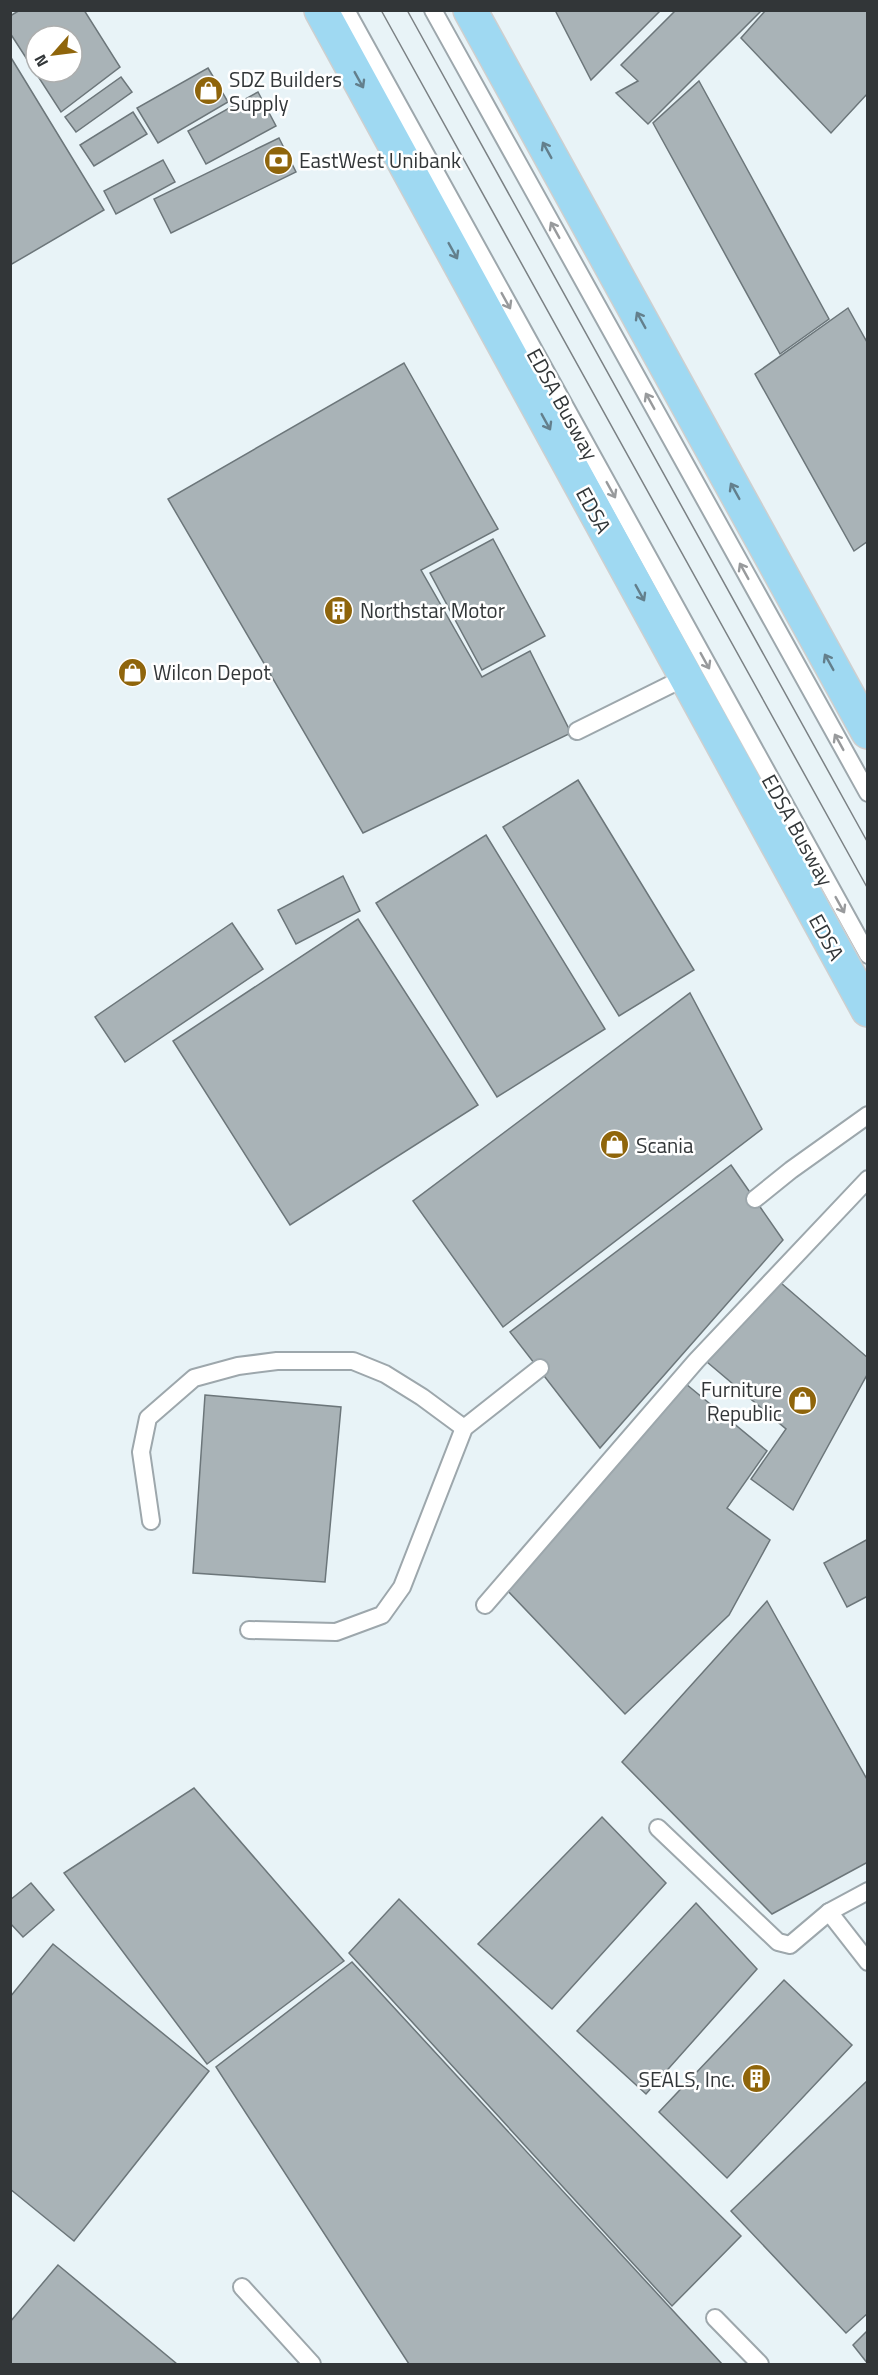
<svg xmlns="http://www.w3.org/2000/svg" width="878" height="2375" viewBox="0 0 878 2375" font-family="'Titillium Web',sans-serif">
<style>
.building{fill:#a9b3b7;stroke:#6c767a;stroke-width:1.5;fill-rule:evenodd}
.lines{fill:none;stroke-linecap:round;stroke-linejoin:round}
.lane-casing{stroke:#9da7ac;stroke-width:20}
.highway-casing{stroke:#cecfcf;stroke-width:36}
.lane{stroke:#fff;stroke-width:16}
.highway{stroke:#9fd9f2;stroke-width:33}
.tram{stroke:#7b8184;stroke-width:1.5}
.oneway{stroke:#637f8c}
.oneway2{stroke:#989a9c}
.labels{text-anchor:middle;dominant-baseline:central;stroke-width:5;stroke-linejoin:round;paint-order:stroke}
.poi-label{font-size:21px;fill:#323638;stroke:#fff;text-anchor:start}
.street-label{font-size:21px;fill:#323638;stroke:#fff}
</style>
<rect width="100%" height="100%" fill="#e8f3f7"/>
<g class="building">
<path d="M20,10h64l36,57 -59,45 -51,-79v-17zM36,36h36v36h-36z"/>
<path d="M555,10h106l-70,70z"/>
<path d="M676,10h86l-114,114 -32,-31 22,-12 -17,-16z"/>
<path d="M766,10h102v83l-37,40 -90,-95z"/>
<path d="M10,56l94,154 -92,54 -2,-1z"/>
<path d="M208,68l20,34 -70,41 -21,-35z"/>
<path d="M121,77l11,15 -56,40 -11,-15z"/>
<path d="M699,81l130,238 -49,35 -127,-231z"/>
<path d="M258,92l18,34 -70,38 -18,-33z"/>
<path d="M133,112l14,22 -53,32 -14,-21z"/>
<path d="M279,138l17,34 -125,61 -17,-34z"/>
<path d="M163,160l12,22 -59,32 -12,-23z"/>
<path d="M848,308l20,36v197l-14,10 -99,-177z"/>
<path d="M404,363l94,166 -77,41 61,107 48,-26 41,82 -208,100 -195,-334z"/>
<path d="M493,539l52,97 -63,34 -52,-97z"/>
<path d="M578,780l116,190 -75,46 -116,-189z"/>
<path d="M486,835l119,194 -108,68 -121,-194z"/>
<path d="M343,876l17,35 -64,33 -18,-34z"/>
<path d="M358,919l120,186 -188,120 -117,-184z"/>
<path d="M232,923l31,46 -138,93 -30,-45z"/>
<path d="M690,993l72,136 -259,198 -90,-126z"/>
<path d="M731,1165l52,75 -183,208 -90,-116z"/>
<path d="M781,1283l87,75v15l-75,137 -42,-31 35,-50 -79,-67z"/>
<path d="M686,1384l81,67 -40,57 43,32 -41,75 -104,99 -119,-125z"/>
<path d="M205,1395l136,12 -16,175 -132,-9z"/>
<path d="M868,1539v57l-21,11 -23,-44z"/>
<path d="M767,1601l101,180v81l-96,52 -150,-152z"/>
<path d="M194,1788l150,173 -137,103 -143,-191z"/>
<path d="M602,1817l64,66 -114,126 -74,-65z"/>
<path d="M31,1883l23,27 -31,27 -13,-14v-23z"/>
<path d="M399,1899l342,337 -69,70 -323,-353z"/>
<path d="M696,1903l61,66 -111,125 -69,-63z"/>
<path d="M53,1944l156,127 -135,170 -64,-52v-192z"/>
<path d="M352,1962l370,402h-313l-193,-297z"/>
<path d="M784,1980l68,65 -125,133 -68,-66z"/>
<path d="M868,2080v233l-22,20 -115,-122z"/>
<path d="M58,2265l119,99h-167v-42z"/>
<path d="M868,2330v34l-15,-19z"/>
</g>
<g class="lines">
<defs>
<g id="lane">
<path d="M346,10l522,945"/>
<path d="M433,10l435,783"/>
<path d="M577,731l109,-54"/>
<path d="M755,1199l36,-29 77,-55"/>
<path d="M151,1521l-10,-69 7,-34 46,-40 44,-12 39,-5h76l32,13 37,23 42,31"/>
<path d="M485,1605l211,-244 172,-182"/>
<path d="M249,1630l87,2 46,-17 20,-28 62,-159 76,-60"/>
<path d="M658,1828l120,114 12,3 39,-33 39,-21"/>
<path d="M829,1912l39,50"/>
<path d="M242,2287l70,77"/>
<path d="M715,2318l45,46"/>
</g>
<g id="highway">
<path d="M321,10l547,1000"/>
<path d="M470,10l398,722"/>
</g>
</defs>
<use href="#lane" class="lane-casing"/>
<use href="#highway" class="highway-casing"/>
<use href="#lane" class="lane"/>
<use href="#highway" class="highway"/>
<g class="tram">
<path d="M381,10l487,879"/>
<path d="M407,10l461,833"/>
</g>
</g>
<defs><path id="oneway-shaft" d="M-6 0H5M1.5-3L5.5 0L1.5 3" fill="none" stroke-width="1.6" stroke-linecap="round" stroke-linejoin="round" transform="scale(1.5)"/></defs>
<g class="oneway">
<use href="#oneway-shaft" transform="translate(359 80) rotate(61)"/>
<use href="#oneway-shaft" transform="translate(547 150) rotate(-119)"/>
<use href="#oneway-shaft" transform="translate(453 251) rotate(61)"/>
<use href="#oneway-shaft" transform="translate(641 320) rotate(-119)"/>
<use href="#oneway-shaft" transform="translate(546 422) rotate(61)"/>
<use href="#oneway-shaft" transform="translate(735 491) rotate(-119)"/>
<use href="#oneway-shaft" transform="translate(640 593) rotate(61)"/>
<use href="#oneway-shaft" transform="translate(829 662) rotate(-119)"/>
</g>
<g class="oneway2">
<use href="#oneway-shaft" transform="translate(555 230) rotate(-119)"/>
<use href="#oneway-shaft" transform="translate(506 301) rotate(61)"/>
<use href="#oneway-shaft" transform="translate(650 401) rotate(-119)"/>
<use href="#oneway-shaft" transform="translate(611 490) rotate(61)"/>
<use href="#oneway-shaft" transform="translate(744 571) rotate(-119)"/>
<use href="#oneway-shaft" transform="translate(705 661) rotate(61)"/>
<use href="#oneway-shaft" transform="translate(839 742) rotate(-119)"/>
<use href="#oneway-shaft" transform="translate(840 905) rotate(61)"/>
</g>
<defs>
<symbol id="shop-disc" viewBox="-11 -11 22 22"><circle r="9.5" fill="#8f650b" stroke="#fff"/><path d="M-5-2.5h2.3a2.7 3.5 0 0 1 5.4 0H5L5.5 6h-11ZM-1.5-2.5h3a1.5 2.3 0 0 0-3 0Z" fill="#fff"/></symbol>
<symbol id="bank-disc" viewBox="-11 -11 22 22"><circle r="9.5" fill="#8f650b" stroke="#fff"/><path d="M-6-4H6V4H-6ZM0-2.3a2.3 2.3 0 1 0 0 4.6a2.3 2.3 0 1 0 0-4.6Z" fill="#fff"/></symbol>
<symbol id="building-disc" viewBox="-11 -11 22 22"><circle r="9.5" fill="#8f650b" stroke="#fff"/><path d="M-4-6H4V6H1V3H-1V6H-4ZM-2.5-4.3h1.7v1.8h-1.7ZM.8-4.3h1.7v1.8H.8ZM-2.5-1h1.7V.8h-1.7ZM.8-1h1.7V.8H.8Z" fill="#fff"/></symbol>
</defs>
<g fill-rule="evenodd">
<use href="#shop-disc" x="192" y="74" width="33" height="33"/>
<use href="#bank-disc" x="262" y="144" width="33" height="33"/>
<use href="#building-disc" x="322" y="594" width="33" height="33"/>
<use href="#shop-disc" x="116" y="656" width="33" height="33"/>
<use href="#shop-disc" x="598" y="1128" width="33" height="33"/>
<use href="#shop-disc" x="786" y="1384" width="33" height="33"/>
<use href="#building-disc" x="740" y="2062" width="33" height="33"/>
</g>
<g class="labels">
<g class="poi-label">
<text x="229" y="79">SDZ Builders<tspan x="229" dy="24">Supply</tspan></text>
<text x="299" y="160">EastWest Unibank</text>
<text x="360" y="610">Northstar Motor</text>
<text x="153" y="672">Wilcon Depot</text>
<text x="636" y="1145">Scania</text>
<text x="782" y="1389" text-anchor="end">Furniture<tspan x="782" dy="24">Republic</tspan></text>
<text x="735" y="2079" text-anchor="end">SEALS, Inc.</text>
</g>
<g class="street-label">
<text transform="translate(563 404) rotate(61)">EDSA Busway</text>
<text transform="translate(594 510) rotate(61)">EDSA</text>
<text transform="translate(798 830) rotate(61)">EDSA Busway</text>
<text transform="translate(827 937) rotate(61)">EDSA</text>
</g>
</g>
<rect width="878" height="2375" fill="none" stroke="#323638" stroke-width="24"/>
<g transform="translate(54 54) rotate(242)"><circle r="28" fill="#ffffff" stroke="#adafaf" stroke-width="1.5"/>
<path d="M0-4.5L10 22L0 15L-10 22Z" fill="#8f650b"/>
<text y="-9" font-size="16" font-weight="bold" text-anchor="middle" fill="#323638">N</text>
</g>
</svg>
